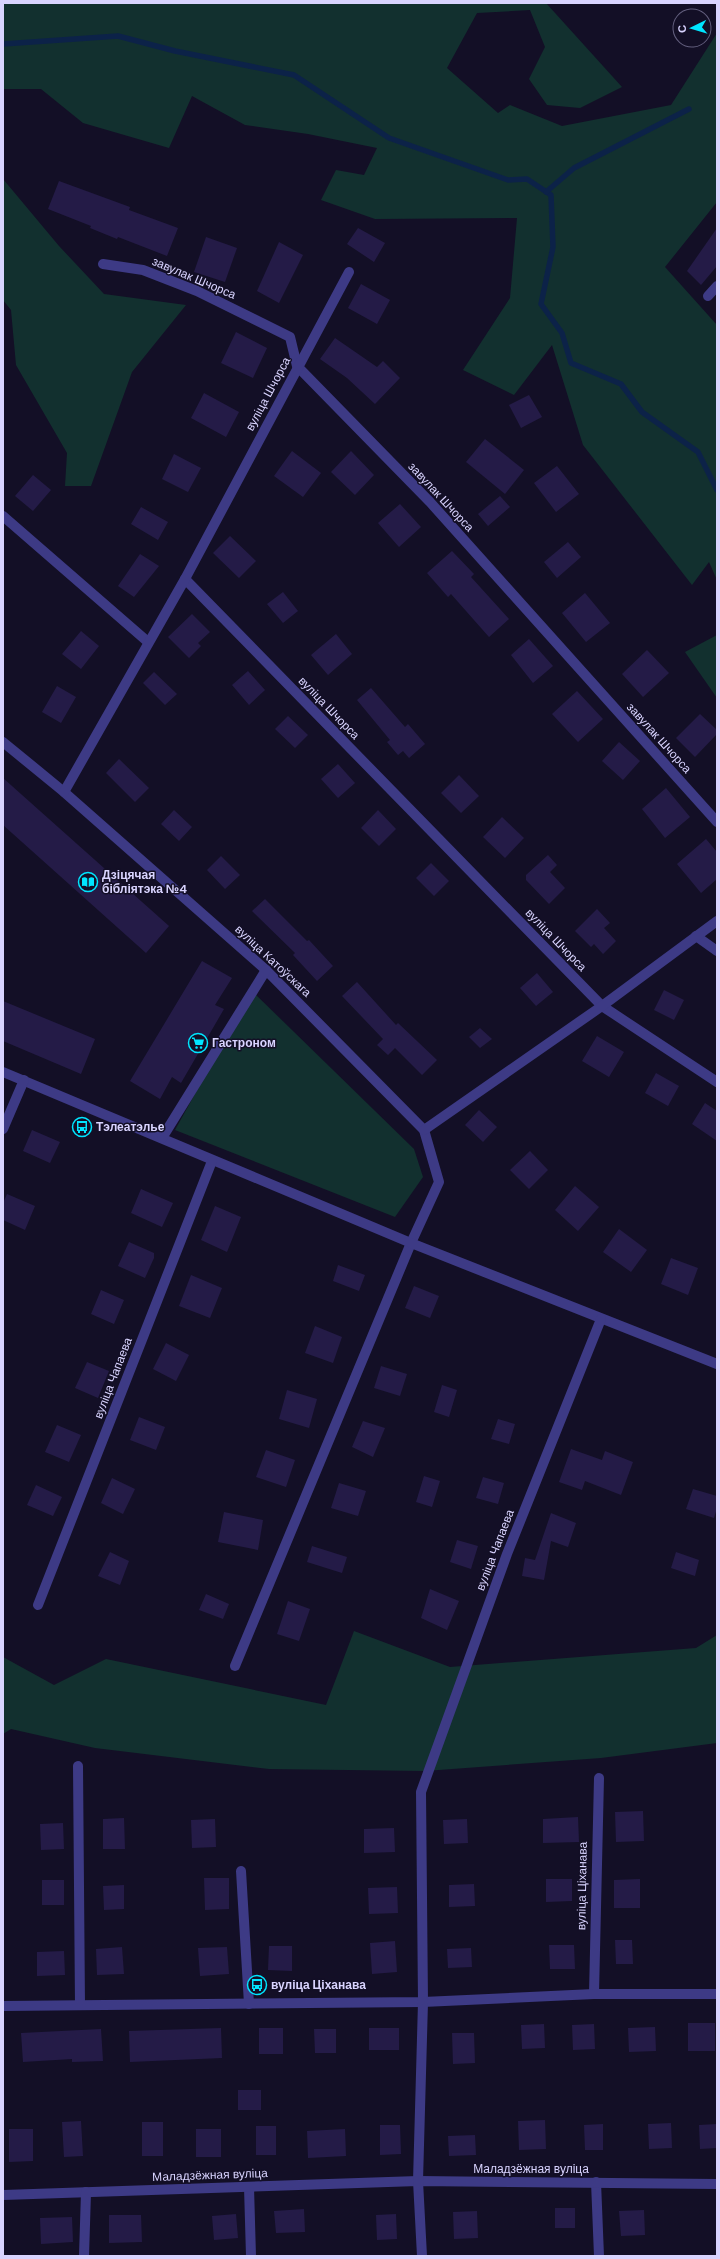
<svg xmlns="http://www.w3.org/2000/svg" width="720" height="2259" font-family="'DM Sans',sans-serif">
	<style>
		.green { fill: #12302f }
		.lines { fill: none; stroke-linecap: round; stroke-linejoin: round }
		.stream { stroke: #0c2248; stroke-width: 5.5 }
		.building { fill: #241b47 }
		.minor { stroke: #3d3a85; stroke-width: 10 }
		.labels { text-anchor: middle; dominant-baseline: central; stroke-width: 3; stroke-linejoin: round; paint-order: stroke }
		.street-label { font-size: 12px; fill: #d9d4ff; stroke: #130f26 }
		.poi-label { font-size: 12px; font-weight: bold; fill: #d9d4ff; stroke: #130f26; text-anchor: start }
	</style>
	<rect width="100%" height="100%" fill="#130f26"/>
	<g class="green">
		<path d="M 3,3 L 546,3 L 622,87 L 580,108 L 547,105 L 529,79 L 545,47 L 530,10 L 477,13 L 447,68 L 498,113 L 510,105 L 562,126 L 671,105 L 717,33 L 717,202 L 665,267 L 717,325 L 717,580 L 709,562 L 692,585 L 583,445 L 552,345 L 514,395 L 463,370 L 510,298 L 517,218 L 375,219 L 321,200 L 336,170 L 364,175 L 377,148 L 308,134 L 245,125 L 192,96 L 169,148 L 83,123 L 41,89 L 3,89 Z"/>
		<path d="M 3,179 L 59,246 L 104,294 L 186,305 L 132,372 L 91,486 L 65,486 L 67,453 L 16,365 L 11,310 L 3,300 Z"/>
		<path d="M 717,635 L 717,698 L 685,652 Z"/>
		<path d="M 252,991 L 414,1149 L 423,1177 L 395,1217 L 175,1130 Z"/>
		<path d="M 354,1631 L 450,1667 L 696,1648 L 717,1635 L 717,1743 L 601,1758 L 425,1771 L 269,1769 L 95,1748 L 11,1729 L 3,1734 L 3,1657 L 54,1685 L 106,1659 L 326,1705 Z"/>
	</g>
	<g class="lines">
		<g class="stream">
			<path d="M 3,44 L 118,36 L 175,51 L 294,75 L 389,138 L 508,180 L 527,179 L 551,195 L 553,247 L 541,304 L 562,333 L 571,363 L 621,384 L 642,412 L 698,452 L 717,490"/>
			<path d="M 546,192 L 574,168 L 689,109"/>
		</g>
	</g>
	<g class="building">
		<path d="M 59,181 L 130,207 L 129,210 L 178,228 L 167,256 L 118,237 L 117,239 L 90,228 L 91,226 L 48,209 Z"/>
		<path d="M 358,228 L 385,243 L 374,262 L 347,244 Z"/>
		<path d="M 717,228 L 717,266 L 701,285 L 687,271 Z"/>
		<path d="M 206,237 L 237,248 L 225,282 L 194,272 Z"/>
		<path d="M 279,242 L 303,255 L 279,303 L 257,291 Z"/>
		<path d="M 361,284 L 390,300 L 377,324 L 348,308 Z"/>
		<path d="M 236,332 L 267,348 L 253,378 L 221,363 Z"/>
		<path d="M 335,338 L 377,367 L 383,361 L 400,378 L 375,404 L 347,378 L 320,359 Z"/>
		<path d="M 204,393 L 239,412 L 226,437 L 191,418 Z"/>
		<path d="M 529,395 L 542,417 L 521,428 L 509,405 Z"/>
		<path d="M 485,439 L 524,470 L 505,494 L 466,462 Z"/>
		<path d="M 292,451 L 321,473 L 303,497 L 274,476 Z"/>
		<path d="M 351,451 L 374,475 L 355,495 L 331,472 Z"/>
		<path d="M 174,454 L 201,468 L 188,492 L 162,479 Z"/>
		<path d="M 557,466 L 579,494 L 556,512 L 534,483 Z"/>
		<path d="M 33,475 L 51,490 L 33,511 L 15,496 Z"/>
		<path d="M 500,496 L 510,507 L 488,526 L 478,514 Z"/>
		<path d="M 400,504 L 421,527 L 399,547 L 378,523 Z"/>
		<path d="M 141,507 L 168,522 L 158,540 L 131,524 Z"/>
		<path d="M 230,536 L 256,561 L 239,578 L 213,553 Z"/>
		<path d="M 568,542 L 581,557 L 557,578 L 544,562 Z"/>
		<path d="M 452,551 L 474,574 L 471,577 L 509,619 L 489,637 L 451,594 L 448,597 L 427,573 Z"/>
		<path d="M 140,554 L 159,566 L 134,597 L 118,586 Z"/>
		<path d="M 283,592 L 298,611 L 283,623 L 267,604 Z"/>
		<path d="M 585,593 L 610,623 L 586,642 L 562,613 Z"/>
		<path d="M 192,614 L 210,632 L 198,643 L 201,646 L 189,658 L 168,637 Z"/>
		<path d="M 81,631 L 99,646 L 81,669 L 62,654 Z"/>
		<path d="M 336,634 L 352,654 L 328,675 L 311,655 Z"/>
		<path d="M 529,639 L 553,666 L 533,683 L 511,655 Z"/>
		<path d="M 647,650 L 669,673 L 643,697 L 622,674 Z"/>
		<path d="M 248,671 L 265,690 L 249,705 L 232,685 Z"/>
		<path d="M 154,672 L 177,694 L 165,705 L 143,683 Z"/>
		<path d="M 57,686 L 76,697 L 61,723 L 42,712 Z"/>
		<path d="M 371,688 L 405,727 L 408,724 L 425,744 L 409,758 L 403,751 L 398,755 L 387,742 L 390,740 L 357,700 Z"/>
		<path d="M 577,691 L 603,719 L 578,742 L 552,714 Z"/>
		<path d="M 700,714 L 717,730 L 717,734 L 695,757 L 676,738 Z"/>
		<path d="M 288,716 L 308,735 L 295,748 L 275,729 Z"/>
		<path d="M 619,742 L 640,761 L 623,780 L 602,761 Z"/>
		<path d="M 119,759 L 149,788 L 135,802 L 106,773 Z"/>
		<path d="M 338,764 L 355,783 L 338,798 L 321,779 Z"/>
		<path d="M 459,775 L 479,796 L 461,813 L 441,793 Z"/>
		<path d="M 3,778 L 169,926 L 146,953 L 3,825 Z"/>
		<path d="M 666,788 L 690,817 L 665,838 L 642,809 Z"/>
		<path d="M 174,810 L 192,827 L 179,841 L 161,824 Z"/>
		<path d="M 378,810 L 396,829 L 379,846 L 361,828 Z"/>
		<path d="M 502,817 L 524,838 L 505,858 L 483,837 Z"/>
		<path d="M 706,839 L 717,852 L 717,879 L 701,893 L 677,864 Z"/>
		<path d="M 548,855 L 557,865 L 550,872 L 565,888 L 549,904 L 526,880 L 526,875 Z"/>
		<path d="M 221,856 L 240,875 L 225,889 L 207,870 Z"/>
		<path d="M 431,863 L 449,881 L 434,896 L 416,878 Z"/>
		<path d="M 265,899 L 307,941 L 309,940 L 333,966 L 317,981 L 293,955 L 295,953 L 252,911 Z"/>
		<path d="M 597,909 L 610,923 L 604,928 L 616,941 L 603,954 L 594,944 L 591,947 L 575,931 Z"/>
		<path d="M 202,961 L 232,978 L 215,1005 L 224,1009 L 181,1083 L 172,1077 L 160,1099 L 130,1081 Z"/>
		<path d="M 537,973 L 553,992 L 536,1006 L 520,988 Z"/>
		<path d="M 357,982 L 396,1025 L 398,1023 L 437,1060 L 422,1075 L 395,1048 L 388,1055 L 377,1045 L 383,1039 L 342,996 Z"/>
		<path d="M 664,990 L 684,1000 L 674,1020 L 654,1010 Z"/>
		<path d="M 3,1001 L 95,1039 L 81,1074 L 3,1041 Z"/>
		<path d="M 480,1028 L 492,1039 L 480,1048 L 469,1037 Z"/>
		<path d="M 597,1036 L 624,1052 L 609,1077 L 582,1061 Z"/>
		<path d="M 656,1073 L 679,1086 L 668,1106 L 645,1093 Z"/>
		<path d="M 705,1103 L 717,1111 L 717,1141 L 692,1124 Z"/>
		<path d="M 479,1110 L 497,1127 L 483,1142 L 465,1125 Z"/>
		<path d="M 32,1130 L 60,1142 L 50,1163 L 23,1151 Z"/>
		<path d="M 530,1151 L 548,1170 L 529,1189 L 510,1170 Z"/>
		<path d="M 575,1186 L 599,1207 L 578,1231 L 555,1210 Z"/>
		<path d="M 141,1189 L 173,1203 L 162,1227 L 131,1213 Z"/>
		<path d="M 7,1194 L 35,1206 L 25,1230 L 3,1220 L 3,1203 Z"/>
		<path d="M 215,1206 L 241,1217 L 227,1252 L 201,1240 Z"/>
		<path d="M 619,1229 L 647,1250 L 631,1272 L 603,1252 Z"/>
		<path d="M 129,1242 L 154,1253 L 154,1258 L 145,1278 L 118,1266 Z"/>
		<path d="M 671,1258 L 698,1268 L 688,1295 L 661,1284 Z"/>
		<path d="M 338,1265 L 365,1275 L 359,1291 L 333,1281 Z"/>
		<path d="M 191,1275 L 222,1288 L 210,1318 L 179,1306 Z"/>
		<path d="M 414,1286 L 439,1296 L 430,1318 L 405,1308 Z"/>
		<path d="M 101,1290 L 124,1300 L 114,1324 L 91,1314 Z"/>
		<path d="M 315,1326 L 342,1337 L 333,1363 L 305,1353 Z"/>
		<path d="M 166,1343 L 189,1355 L 176,1381 L 153,1369 Z"/>
		<path d="M 87,1362 L 109,1371 L 98,1398 L 75,1388 Z"/>
		<path d="M 381,1366 L 407,1374 L 400,1396 L 374,1388 Z"/>
		<path d="M 442,1385 L 457,1390 L 449,1417 L 434,1412 Z"/>
		<path d="M 287,1390 L 317,1399 L 309,1428 L 279,1419 Z"/>
		<path d="M 139,1417 L 165,1427 L 156,1450 L 130,1440 Z"/>
		<path d="M 498,1419 L 515,1424 L 509,1444 L 491,1439 Z"/>
		<path d="M 363,1421 L 385,1428 L 373,1457 L 352,1447 Z"/>
		<path d="M 57,1425 L 81,1435 L 69,1462 L 45,1452 Z"/>
		<path d="M 571,1449 L 602,1460 L 605,1451 L 633,1462 L 621,1495 L 585,1481 L 582,1490 L 559,1482 Z"/>
		<path d="M 266,1450 L 295,1460 L 286,1487 L 256,1477 Z"/>
		<path d="M 424,1476 L 440,1481 L 432,1507 L 416,1502 Z"/>
		<path d="M 483,1477 L 504,1483 L 498,1504 L 476,1498 Z"/>
		<path d="M 112,1478 L 135,1489 L 123,1514 L 101,1503 Z"/>
		<path d="M 339,1483 L 366,1491 L 358,1516 L 331,1508 Z"/>
		<path d="M 36,1485 L 62,1497 L 53,1516 L 27,1505 Z"/>
		<path d="M 693,1489 L 717,1496 L 717,1508 L 714,1518 L 686,1509 Z"/>
		<path d="M 224,1512 L 263,1520 L 258,1550 L 218,1542 Z"/>
		<path d="M 551,1513 L 576,1523 L 568,1547 L 551,1541 L 544,1580 L 522,1576 L 525,1558 L 535,1560 Z"/>
		<path d="M 457,1540 L 478,1546 L 471,1569 L 450,1562 Z"/>
		<path d="M 312,1546 L 347,1557 L 342,1573 L 307,1562 Z"/>
		<path d="M 110,1552 L 129,1561 L 120,1585 L 98,1576 Z"/>
		<path d="M 676,1552 L 699,1560 L 695,1576 L 671,1568 Z"/>
		<path d="M 430,1589 L 459,1601 L 447,1630 L 421,1618 Z"/>
		<path d="M 206,1594 L 229,1604 L 223,1619 L 199,1610 Z"/>
		<path d="M 288,1601 L 310,1609 L 299,1641 L 277,1634 Z"/>
		<path d="M 643,1811 L 644,1841 L 616,1842 L 615,1812 Z"/>
		<path d="M 578,1817 L 579,1842 L 543,1843 L 543,1819 Z"/>
		<path d="M 124,1818 L 125,1849 L 103,1849 L 103,1819 Z"/>
		<path d="M 215,1819 L 216,1847 L 192,1848 L 191,1820 Z"/>
		<path d="M 467,1819 L 468,1843 L 444,1844 L 443,1820 Z"/>
		<path d="M 63,1823 L 64,1849 L 41,1850 L 40,1824 Z"/>
		<path d="M 394,1828 L 395,1852 L 364,1853 L 364,1829 Z"/>
		<path d="M 204,1878 L 229,1878 L 229,1909 L 205,1910 Z"/>
		<path d="M 546,1879 L 572,1879 L 572,1901 L 546,1902 Z"/>
		<path d="M 640,1879 L 640,1908 L 614,1908 L 614,1880 Z"/>
		<rect x="42" y="1880" width="22" height="25"/>
		<path d="M 474,1884 L 475,1906 L 449,1907 L 449,1885 Z"/>
		<path d="M 124,1885 L 124,1909 L 104,1910 L 103,1886 Z"/>
		<path d="M 397,1887 L 398,1913 L 369,1914 L 368,1888 Z"/>
		<path d="M 615,1940 L 632,1940 L 633,1964 L 616,1964 Z"/>
		<path d="M 395,1941 L 397,1972 L 372,1974 L 370,1943 Z"/>
		<path d="M 549,1945 L 574,1945 L 575,1969 L 550,1969 Z"/>
		<path d="M 269,1946 L 292,1946 L 292,1971 L 268,1970 Z"/>
		<path d="M 122,1947 L 124,1974 L 97,1975 L 96,1949 Z"/>
		<path d="M 227,1947 L 229,1974 L 200,1976 L 198,1948 Z"/>
		<path d="M 471,1948 L 472,1967 L 448,1968 L 447,1949 Z"/>
		<path d="M 64,1951 L 65,1975 L 37,1976 L 37,1952 Z"/>
		<rect x="688" y="2023" width="27" height="28"/>
		<path d="M 544,2024 L 545,2048 L 522,2049 L 521,2025 Z"/>
		<path d="M 594,2024 L 595,2049 L 573,2050 L 572,2025 Z"/>
		<path d="M 655,2027 L 656,2051 L 629,2052 L 628,2028 Z"/>
		<path d="M 221,2028 L 222,2058 L 130,2062 L 129,2031 Z"/>
		<rect x="259" y="2028" width="24" height="26"/>
		<rect x="369" y="2028" width="30" height="22"/>
		<path d="M 101,2029 L 103,2061 L 72,2062 L 72,2059 L 23,2062 L 21,2033 Z"/>
		<path d="M 314,2029 L 336,2029 L 336,2053 L 315,2053 Z"/>
		<path d="M 452,2033 L 474,2033 L 475,2063 L 453,2064 Z"/>
		<rect x="238" y="2090" width="23" height="20"/>
		<path d="M 545,2120 L 546,2149 L 519,2150 L 518,2121 Z"/>
		<path d="M 81,2121 L 83,2156 L 64,2157 L 62,2122 Z"/>
		<rect x="142" y="2122" width="21" height="34"/>
		<path d="M 671,2123 L 672,2148 L 649,2149 L 648,2124 Z"/>
		<path d="M 603,2124 L 603,2150 L 585,2150 L 584,2125 Z"/>
		<path d="M 717,2124 L 717,2148 L 700,2149 L 699,2125 Z"/>
		<path d="M 380,2125 L 400,2125 L 401,2154 L 380,2155 Z"/>
		<rect x="256" y="2126" width="20" height="29"/>
		<path d="M 9,2129 L 33,2129 L 33,2161 L 9,2162 Z"/>
		<rect x="196" y="2129" width="25" height="28"/>
		<path d="M 345,2129 L 346,2156 L 308,2158 L 307,2131 Z"/>
		<path d="M 475,2135 L 476,2155 L 449,2156 L 448,2136 Z"/>
		<rect x="555" y="2208" width="20" height="20"/>
		<path d="M 304,2209 L 305,2232 L 276,2233 L 274,2211 Z"/>
		<path d="M 644,2210 L 645,2235 L 621,2236 L 619,2211 Z"/>
		<path d="M 477,2211 L 478,2238 L 454,2239 L 453,2212 Z"/>
		<path d="M 236,2214 L 238,2238 L 214,2240 L 212,2216 Z"/>
		<path d="M 396,2214 L 397,2239 L 377,2240 L 376,2215 Z"/>
		<path d="M 109,2215 L 141,2215 L 142,2242 L 109,2243 Z"/>
		<path d="M 72,2217 L 73,2242 L 41,2244 L 40,2218 Z"/>
	</g>
	<g class="lines">
		<g class="minor">
			<path d="M 103,264 L 143,270 L 197,291 L 290,337 L 297,366 L 430,502 L 717,822"/>
			<path d="M 708,296 L 717,286"/>
			<path d="M 3,516 L 148,642"/>
			<path d="M 185,579 L 602,1006 L 717,1082"/>
			<path d="M 3,742 L 64,792 L 266,970 L 424,1130 L 439,1182 L 411,1243 L 235,1666"/>
			<path d="M 64,792 L 185,579 L 349,272"/>
			<path d="M 696,936 L 717,951"/>
			<path d="M 3,1072 L 411,1243 L 717,1364"/>
			<path d="M 3,1129 L 24,1080"/>
			<path d="M 424,1130 L 602,1006 L 717,921"/>
			<path d="M 162,1138 L 266,970"/>
			<path d="M 38,1605 L 212,1161"/>
			<path d="M 78,1766 L 80,2005"/>
			<path d="M 241,1871 L 249,2004"/>
			<path d="M 594,1994 L 599,1778"/>
			<path d="M 3,2006 L 423,2002 L 594,1994 L 717,1994"/>
			<path d="M 596,2182 L 599,2256"/>
			<path d="M 249,2187 L 251,2256"/>
			<path d="M 3,2195 L 418,2181 L 717,2184"/>
			<path d="M 84,2256 L 86,2192"/>
			<path d="M 422,2256 L 418,2181 L 423,2002 L 421,1792 L 507,1554 L 601,1319"/>
		</g>
	</g>
	<defs>
		<symbol id="library-ring" viewBox="-11 -11 22 22"><circle r="9.5" fill="#130f26" stroke="#00e5ff" stroke-width="1.5"/><path d="M-6-4Q-3-5.5-.7-3.5V5Q-3 3-6 4ZM6-4Q3-5.5 .7-3.5V5Q3 3 6 4Z" fill="#00e5ff"/></symbol>
		<symbol id="supermarket-ring" viewBox="-11 -11 22 22"><circle r="9.5" fill="#130f26" stroke="#00e5ff" stroke-width="1.5"/><path d="M-6-5.5h2.5l.6 2H6L4.5 2H-2.5L-4.4-4H-6ZM-1.5 3.2a1.3 1.3 0 1 0 .1 0ZM3 3.2a1.3 1.3 0 1 0 .1 0Z" fill="#00e5ff"/></symbol>
		<symbol id="bus-ring" viewBox="-11 -11 22 22"><circle r="9.5" fill="#130f26" stroke="#00e5ff" stroke-width="1.5"/><path d="M-5-6H5V4H4V6H2V4H-2V6H-4V4H-5ZM-3.5-4V0h7V-4ZM-3.5 1.2v1.5H-2V1.2ZM2 1.2v1.5H3.5V1.2Z" fill="#00e5ff"/></symbol>
	</defs>
	<g fill-rule="evenodd">
		<use href="#library-ring" x="77" y="871" width="22" height="22"/>
		<use href="#supermarket-ring" x="187" y="1032" width="22" height="22"/>
		<use href="#bus-ring" x="71" y="1116" width="22" height="22"/>
		<use href="#bus-ring" x="246" y="1974" width="22" height="22"/>
	</g>
	<g class="labels">
		<g class="street-label">
			<text transform="translate(194 278) rotate(23)">завулак Шчорса</text>
			<text transform="translate(268 394) rotate(-62)">вуліца Шчорса</text>
			<text transform="translate(441 497) rotate(47)">завулак Шчорса</text>
			<text transform="translate(329 708) rotate(46)">вуліца Шчорса</text>
			<text transform="translate(659 738) rotate(48)">завулак Шчорса</text>
			<text transform="translate(556 940) rotate(46)">вуліца Шчорса</text>
			<text transform="translate(273 961) rotate(43)">вуліца Катоўскага</text>
			<text transform="translate(113 1378) rotate(-69)">вуліца Чапаева</text>
			<text transform="translate(495 1550) rotate(-69)">вуліца Чапаева</text>
			<text transform="translate(582 1886) rotate(-89)">вуліца Ціханава</text>
			<text x="531" y="2169">Маладзёжная вуліца</text>
			<text transform="translate(210 2175) rotate(-2)">Маладзёжная вуліца</text>
		</g>
		<g class="poi-label">
			<text x="102" y="875">Дзіцячая<tspan x="102" dy="14">бібліятэка №4</tspan></text>
			<text x="212" y="1043">Гастроном</text>
			<text x="96" y="1127">Тэлеатэлье</text>
			<text x="271" y="1985">вуліца Ціханава</text>
		</g>
	</g>
	<rect width="720" height="2259" fill="none" stroke="#d9d4ff" stroke-width="8"/>
	<g transform="translate(692 28) rotate(265)"><circle r="19" fill="#130f26" stroke="#625e7d"/>
	<path d="M0-3L7 15L0 10L-7 15Z" fill="#00e5ff"/>
	<text y="-6" font-size="11" font-weight="bold" text-anchor="middle" fill="#d9d4ff">С</text>
	</g>
</svg>
